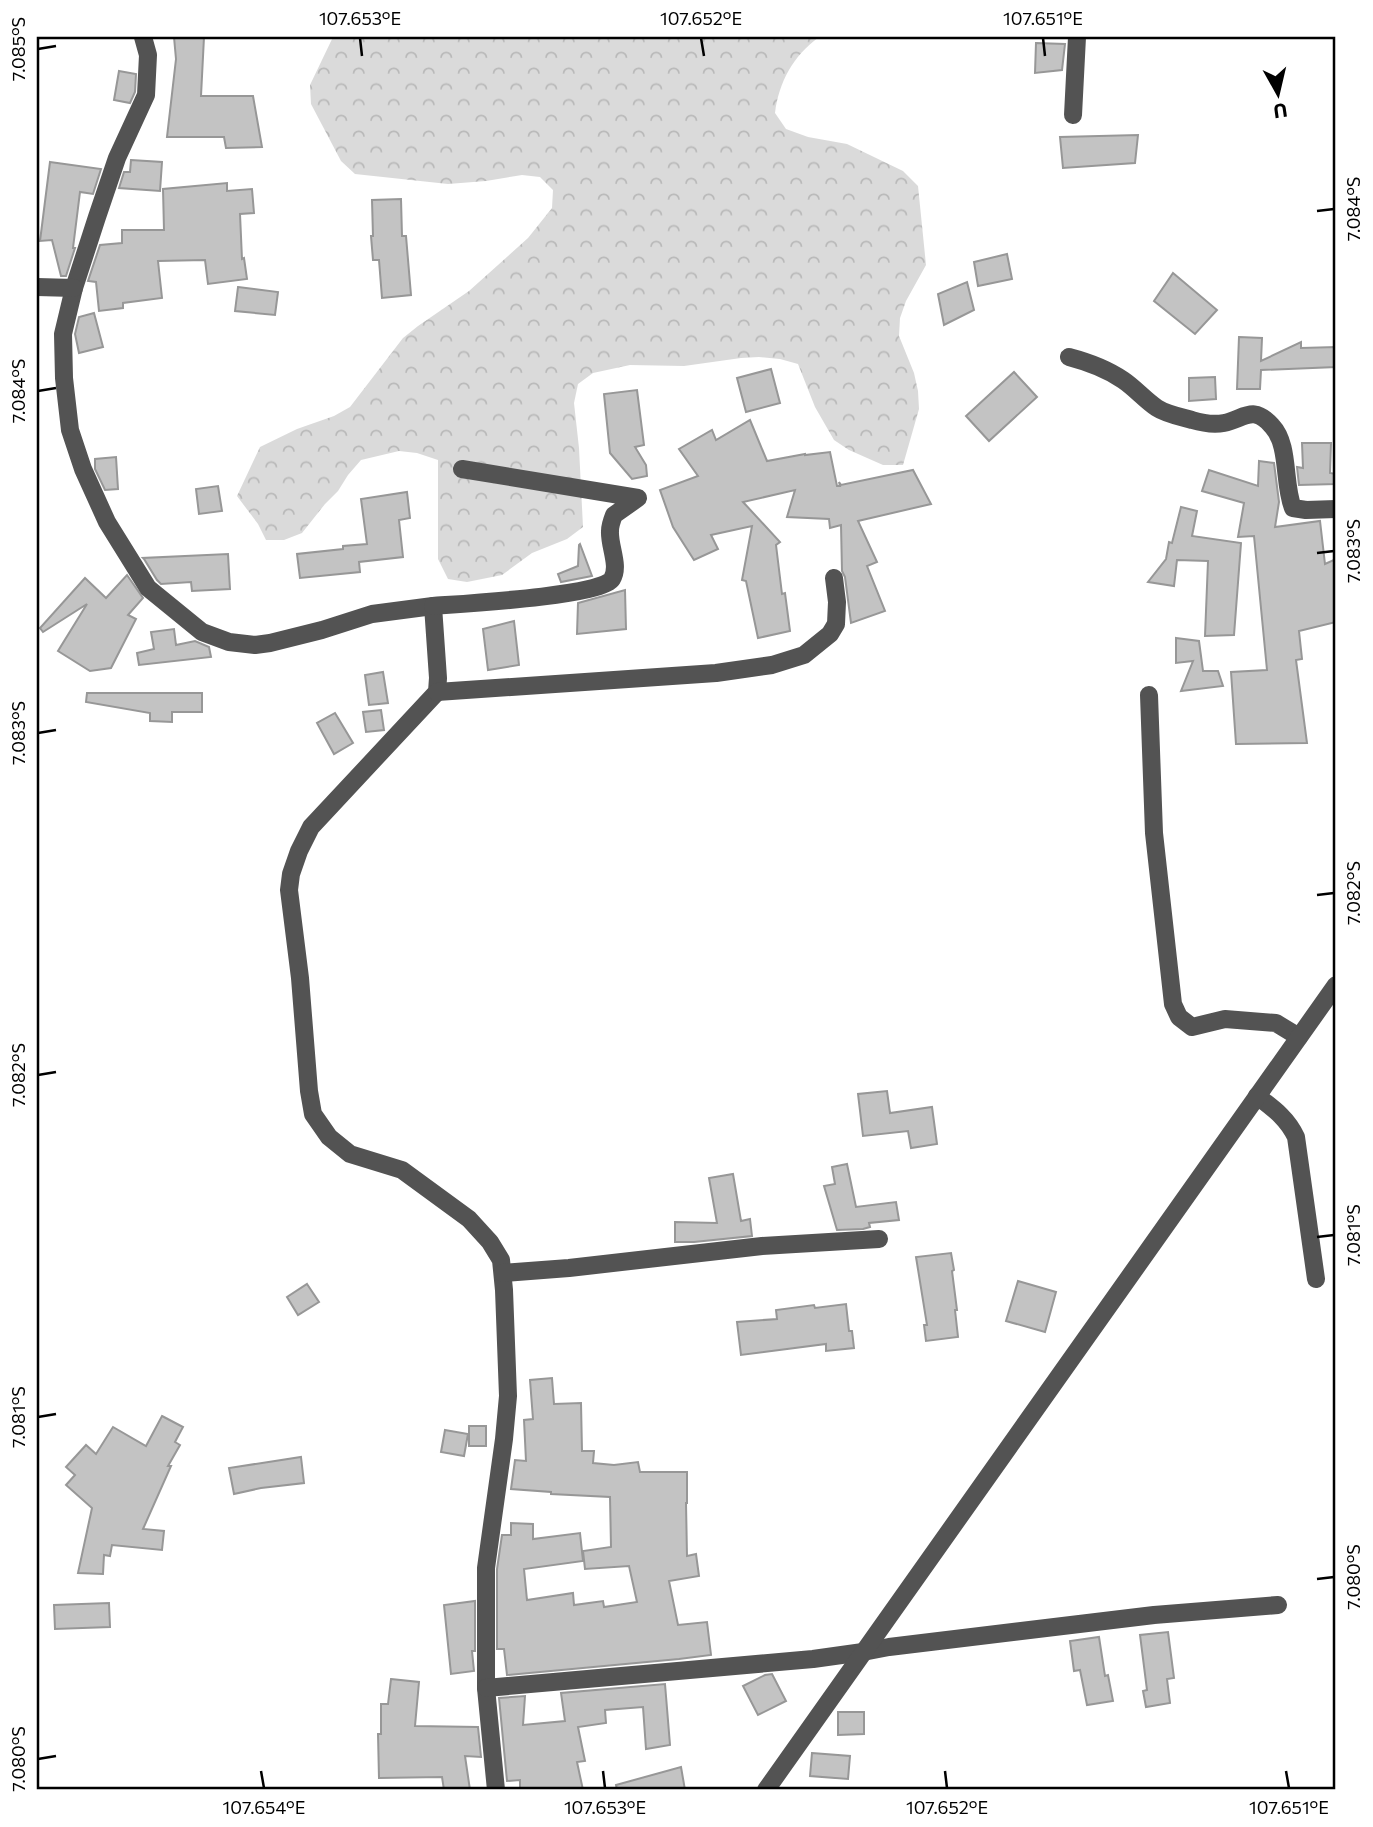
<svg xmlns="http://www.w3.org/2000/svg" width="1373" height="1827" font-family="Commissioner,sans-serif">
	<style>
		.forest { fill: url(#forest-crowns) }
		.building { fill: #c3c3c3; stroke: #979797; stroke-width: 2 }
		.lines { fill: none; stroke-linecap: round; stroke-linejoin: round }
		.minor { stroke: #535353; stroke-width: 18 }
		.ticks { fill: none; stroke: #000; stroke-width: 2.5 }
		.neatline { fill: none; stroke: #000; stroke-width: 2.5 }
		.ticks-label { font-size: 18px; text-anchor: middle; fill: #000 }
	</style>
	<defs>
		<pattern id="forest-crowns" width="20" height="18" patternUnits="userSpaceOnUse" patternTransform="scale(1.75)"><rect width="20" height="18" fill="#dadada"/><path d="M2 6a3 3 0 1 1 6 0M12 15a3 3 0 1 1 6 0" fill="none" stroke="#b9b9b9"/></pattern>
	</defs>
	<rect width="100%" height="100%" fill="#fff"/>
	<path class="forest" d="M 333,37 L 819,37 C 793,56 779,82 775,113 L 786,129 L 808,137 L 847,144 L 903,171 L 918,186 L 926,265 L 906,301 L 900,318 L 899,336 L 914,373 L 918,391 L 919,409 L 903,465 L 883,465 L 849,450 L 834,440 L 815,407 L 798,364 L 780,359 L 759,357 L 741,358 L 684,366 L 630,365 L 593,373 L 578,384 L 574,403 L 579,448 L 583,527 L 567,539 L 532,553 L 502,575 L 467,582 L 448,579 L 438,559 L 438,460 L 417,453 L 399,451 L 361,460 L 348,475 L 338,491 L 325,504 L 302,533 L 284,540 L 266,540 L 258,524 L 237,496 L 260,447 L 297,429 L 334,416 L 350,407 L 403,338 L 418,326 L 469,291 L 528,238 L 552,208 L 553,190 L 540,177 L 522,175 L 486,181 L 448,184 L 355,174 L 341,161 L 311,104 L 310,85 Z"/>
	<g class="building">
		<path d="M 174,37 L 204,37 L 201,96 L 253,96 L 262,147 L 226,148 L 224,137 L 167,137 L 176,59 Z"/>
		<path d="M 1036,43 L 1065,44 L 1062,70 L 1035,73 Z"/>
		<path d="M 119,71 L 136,74 L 135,92 L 130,103 L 114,100 Z"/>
		<path d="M 1138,135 L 1135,163 L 1063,168 L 1060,137 Z"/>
		<path d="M 131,160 L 162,162 L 160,191 L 119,188 L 124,172 L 130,172 Z"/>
		<path d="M 50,162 L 101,169 L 93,194 L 80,192 L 73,248 L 75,248 L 66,276 L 61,276 L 52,240 L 40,241 Z"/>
		<path d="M 227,183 L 227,191 L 252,189 L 254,213 L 240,214 L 242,259 L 244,258 L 247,279 L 208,284 L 205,260 L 158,261 L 162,298 L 123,303 L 123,308 L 99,311 L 96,282 L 88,281 L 100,245 L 122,243 L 122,230 L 164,230 L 163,189 Z"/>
		<path d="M 401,199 L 402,236 L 406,236 L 411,295 L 382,298 L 379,260 L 373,260 L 371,236 L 373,236 L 372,200 Z"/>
		<path d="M 1007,254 L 1012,279 L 978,286 L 974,262 Z"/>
		<path d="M 1173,273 L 1217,310 L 1195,334 L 1154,301 Z"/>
		<path d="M 967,282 L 974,310 L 944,325 L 938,294 Z"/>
		<path d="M 238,287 L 278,292 L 275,315 L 235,311 Z"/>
		<path d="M 94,313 L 103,347 L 79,353 L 75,334 L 79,317 Z"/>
		<path d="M 1239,337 L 1262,338 L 1261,361 L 1301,342 L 1301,348 L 1336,347 L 1336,367 L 1261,370 L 1260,389 L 1237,389 Z"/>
		<path d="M 771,369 L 780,403 L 746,412 L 737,378 Z"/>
		<path d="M 1014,372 L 1037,397 L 989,441 L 966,416 Z"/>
		<path d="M 1215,377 L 1216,399 L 1189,401 L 1189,378 Z"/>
		<path d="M 637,390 L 644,445 L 635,447 L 646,465 L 647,476 L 632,479 L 610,453 L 604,394 Z"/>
		<path d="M 750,420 L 767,461 L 805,454 L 805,455 L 830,452 L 837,486 L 840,486 L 839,482 L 841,485 L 913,470 L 931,504 L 858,521 L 877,562 L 867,566 L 885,611 L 851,623 L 845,577 L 842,571 L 841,525 L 830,528 L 829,519 L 787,517 L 795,490 L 743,502 L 780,542 L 776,545 L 782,594 L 785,593 L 790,631 L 758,638 L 746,581 L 742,580 L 752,526 L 711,535 L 718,549 L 694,560 L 673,527 L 660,490 L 698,476 L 679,449 L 712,430 L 716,440 Z"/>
		<path d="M 1302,443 L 1331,443 L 1330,473 L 1336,474 L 1336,484 L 1299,485 L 1297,467 L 1303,468 Z"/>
		<path d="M 116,457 L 118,489 L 105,490 L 95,469 L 95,459 Z"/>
		<path d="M 1259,461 L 1274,463 L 1279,502 L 1275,527 L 1320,521 L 1325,564 L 1336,559 L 1336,622 L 1299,631 L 1302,659 L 1296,660 L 1307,743 L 1236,744 L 1231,672 L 1267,670 L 1254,536 L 1238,537 L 1244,503 L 1202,491 L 1209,470 L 1258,486 Z"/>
		<path d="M 218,486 L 222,511 L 199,514 L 196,489 Z"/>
		<path d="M 407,492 L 410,518 L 399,520 L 403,557 L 359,562 L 360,572 L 300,578 L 297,554 L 343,549 L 343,546 L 367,544 L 361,499 Z"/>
		<path d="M 1181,507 L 1197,511 L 1192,536 L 1241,543 L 1234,635 L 1205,636 L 1208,561 L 1177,560 L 1174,586 L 1148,582 L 1166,559 L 1169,542 L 1172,543 Z"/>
		<path d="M 580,544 L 592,576 L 561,582 L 558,574 L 578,566 L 579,545 Z"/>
		<path d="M 228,554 L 230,589 L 192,591 L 191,582 L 161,584 L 157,580 L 144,559 L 143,558 Z"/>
		<path d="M 127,575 L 143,598 L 128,615 L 136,619 L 111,668 L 90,671 L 58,651 L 87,604 L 43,632 L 40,628 L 85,578 L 106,598 Z"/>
		<path d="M 625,590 L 626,629 L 577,634 L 578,603 Z"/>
		<path d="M 514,621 L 519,665 L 488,670 L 483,629 Z"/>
		<path d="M 174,629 L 176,645 L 195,641 L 209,647 L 211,657 L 139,665 L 137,653 L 154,649 L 151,632 Z"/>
		<path d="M 1176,638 L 1199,641 L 1203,671 L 1218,671 L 1223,686 L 1181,691 L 1193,661 L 1176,663 Z"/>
		<path d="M 383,672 L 388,703 L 369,705 L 365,675 Z"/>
		<path d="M 87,693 L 202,693 L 202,712 L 172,712 L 172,722 L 150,721 L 150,713 L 86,702 Z"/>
		<path d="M 381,710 L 384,730 L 366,732 L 363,712 Z"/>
		<path d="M 335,713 L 353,743 L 334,754 L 317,723 Z"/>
		<path d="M 887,1091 L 890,1113 L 932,1107 L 937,1144 L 911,1148 L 908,1131 L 863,1136 L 858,1094 Z"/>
		<path d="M 847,1164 L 856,1207 L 896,1202 L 899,1220 L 869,1223 L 870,1227 L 863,1229 L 837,1230 L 824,1186 L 835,1184 L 832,1167 Z"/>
		<path d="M 733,1174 L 741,1221 L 750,1219 L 752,1236 L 694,1242 L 675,1242 L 675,1222 L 717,1223 L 709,1178 Z"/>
		<path d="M 951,1253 L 954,1270 L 952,1271 L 957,1310 L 955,1310 L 958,1337 L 926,1341 L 924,1325 L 927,1325 L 916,1257 Z"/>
		<path d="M 1018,1281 L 1056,1292 L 1045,1332 L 1006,1321 Z"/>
		<path d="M 307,1284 L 319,1302 L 298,1315 L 287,1297 Z"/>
		<path d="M 846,1304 L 849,1331 L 852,1331 L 854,1348 L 826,1351 L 826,1344 L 741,1355 L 737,1322 L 777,1319 L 776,1310 L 814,1305 L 815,1308 Z"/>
		<path d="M 552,1378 L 554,1404 L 581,1403 L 582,1451 L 594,1451 L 593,1463 L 614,1465 L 638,1462 L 640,1472 L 687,1472 L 687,1503 L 686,1503 L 687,1556 L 696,1554 L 699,1576 L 669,1581 L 678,1625 L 707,1622 L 711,1655 L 679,1659 L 507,1675 L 504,1649 L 497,1649 L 497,1569 L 502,1535 L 511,1535 L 511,1523 L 533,1524 L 533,1539 L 580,1533 L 583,1561 L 524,1569 L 527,1600 L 573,1593 L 574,1605 L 603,1601 L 604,1607 L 637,1602 L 629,1566 L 585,1569 L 583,1551 L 611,1547 L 610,1497 L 551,1494 L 551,1492 L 511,1489 L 515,1460 L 526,1461 L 524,1420 L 533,1419 L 530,1380 Z"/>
		<path d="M 162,1416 L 183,1427 L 175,1442 L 180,1445 L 168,1466 L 171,1466 L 143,1529 L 164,1531 L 162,1550 L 112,1545 L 110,1556 L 104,1555 L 103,1574 L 78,1573 L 92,1508 L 66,1485 L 75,1475 L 66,1467 L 86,1445 L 96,1454 L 113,1427 L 146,1446 Z"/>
		<rect x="469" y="1426" width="17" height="20"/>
		<path d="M 445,1430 L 468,1434 L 464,1456 L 441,1452 Z"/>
		<path d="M 301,1457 L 304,1483 L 261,1488 L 234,1494 L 229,1468 Z"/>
		<path d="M 475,1601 L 475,1651 L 472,1651 L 474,1671 L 451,1674 L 444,1605 Z"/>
		<path d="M 109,1603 L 110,1627 L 55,1629 L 54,1605 Z"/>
		<path d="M 1168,1632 L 1174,1678 L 1167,1679 L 1170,1703 L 1146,1707 L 1143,1691 L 1147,1690 L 1140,1635 Z"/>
		<path d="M 1099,1637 L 1105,1676 L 1108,1675 L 1113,1701 L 1087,1705 L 1080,1670 L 1074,1671 L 1070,1641 Z"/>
		<path d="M 772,1674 L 786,1701 L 758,1715 L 743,1686 L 765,1675 Z"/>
		<path d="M 391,1679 L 419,1682 L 415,1726 L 478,1727 L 481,1757 L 465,1756 L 470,1790 L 444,1790 L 442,1777 L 379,1778 L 378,1734 L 381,1734 L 381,1704 L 388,1704 Z"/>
		<path d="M 665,1684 L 670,1745 L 646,1749 L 643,1707 L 605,1710 L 606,1723 L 578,1727 L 585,1761 L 577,1762 L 583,1790 L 520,1790 L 520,1780 L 507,1781 L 499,1698 L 525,1696 L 523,1725 L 565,1721 L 561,1693 Z"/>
		<path d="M 838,1712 L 864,1712 L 864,1734 L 838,1735 Z"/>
		<path d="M 812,1753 L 850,1756 L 848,1779 L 810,1776 Z"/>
		<path d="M 681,1767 L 685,1790 L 617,1790 L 616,1785 Z"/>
	</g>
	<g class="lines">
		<g class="minor">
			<path d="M 143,37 L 148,55 L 146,95 L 117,158 L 97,217 L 74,288 L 63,334 L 64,378 L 70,430 L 83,469 L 107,522 L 148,588 L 202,632 L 229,642 L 255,645 L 270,643 L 322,630 L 372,614 L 433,606 L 438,678 L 437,692 L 311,827 L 299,851 L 291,874 L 289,890 L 300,978 L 309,1091 L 313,1114 L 329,1137 L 350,1154 L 402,1170 L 469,1219 L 490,1242 L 501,1260 L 504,1290 L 508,1396 L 504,1439 L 486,1568 L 486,1688 L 496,1790"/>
			<path d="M 1073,115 L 1077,37"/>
			<path d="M 37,287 L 74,288"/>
			<path d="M 1069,357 C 1088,362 1107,369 1123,380 C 1135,388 1145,400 1157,408 C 1166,414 1181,417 1192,420 C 1202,423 1213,425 1224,423 C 1244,419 1253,404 1272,426 C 1290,445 1283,484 1293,508 L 1306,510 L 1336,509"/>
			<path d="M 433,606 C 458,604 603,596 612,579 C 620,566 609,546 610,531 C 610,526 612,520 614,515 L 638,498 L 462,469"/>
			<path d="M 437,692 L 716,673 L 772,665 L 804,655 L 830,634 L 836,624 L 837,602 L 834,578"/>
			<path d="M 1149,695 L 1154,833 L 1173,1004 L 1179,1017 L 1192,1027 L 1225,1019 L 1276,1023 L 1299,1037"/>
			<path d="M 1257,1096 C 1274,1109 1287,1118 1296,1137 L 1316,1279"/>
			<path d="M 503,1273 L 569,1268 L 762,1246 L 879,1239"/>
			<path d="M 486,1688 L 813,1659 L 863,1652 L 889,1647 L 1154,1615 L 1278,1605"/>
			<path d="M 766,1790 L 1336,985"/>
		</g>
	</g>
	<path class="ticks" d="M 360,38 L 362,56M 701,38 L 704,56M 1043,38 L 1045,56M 38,49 L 56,46M 1317,211 L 1334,209M 38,391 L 56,388M 1317,553 L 1334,551M 38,733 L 56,730M 1317,895 L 1334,893M 38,1075 L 56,1072M 1317,1237 L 1334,1235M 38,1417 L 56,1414M 1317,1579 L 1334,1577M 38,1759 L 56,1756M 261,1771 L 264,1788M 603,1771 L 605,1788M 945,1771 L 947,1788M 1286,1771 L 1289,1788"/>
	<rect width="1373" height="1827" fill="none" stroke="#ffffff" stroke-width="77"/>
	<g transform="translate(1278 94) rotate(172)" stroke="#ffffff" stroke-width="5" paint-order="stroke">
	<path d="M0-5L12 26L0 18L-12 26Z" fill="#000000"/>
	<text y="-10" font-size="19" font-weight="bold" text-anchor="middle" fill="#000000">U</text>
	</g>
	<rect x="38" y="38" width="1296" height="1750" class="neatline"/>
	<g class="ticks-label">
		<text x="360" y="25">107.653°E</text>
		<text x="701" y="25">107.652°E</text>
		<text x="1043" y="25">107.651°E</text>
		<text transform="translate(19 49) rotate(-90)" y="6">7.085°S</text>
		<text transform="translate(1354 209) rotate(-90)" y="6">7.084°S</text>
		<text transform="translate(19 391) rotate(-90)" y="6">7.084°S</text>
		<text transform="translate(1354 551) rotate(-90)" y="6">7.083°S</text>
		<text transform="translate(19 733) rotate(-90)" y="6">7.083°S</text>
		<text transform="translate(1354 893) rotate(-90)" y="6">7.082°S</text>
		<text transform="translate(19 1075) rotate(-90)" y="6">7.082°S</text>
		<text transform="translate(1354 1235) rotate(-90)" y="6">7.081°S</text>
		<text transform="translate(19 1417) rotate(-90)" y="6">7.081°S</text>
		<text transform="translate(1354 1577) rotate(-90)" y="6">7.080°S</text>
		<text transform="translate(19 1759) rotate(-90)" y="6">7.080°S</text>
		<text x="264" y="1814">107.654°E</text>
		<text x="605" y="1814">107.653°E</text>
		<text x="947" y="1814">107.652°E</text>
		<text x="1289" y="1814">107.651°E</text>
	</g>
</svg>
